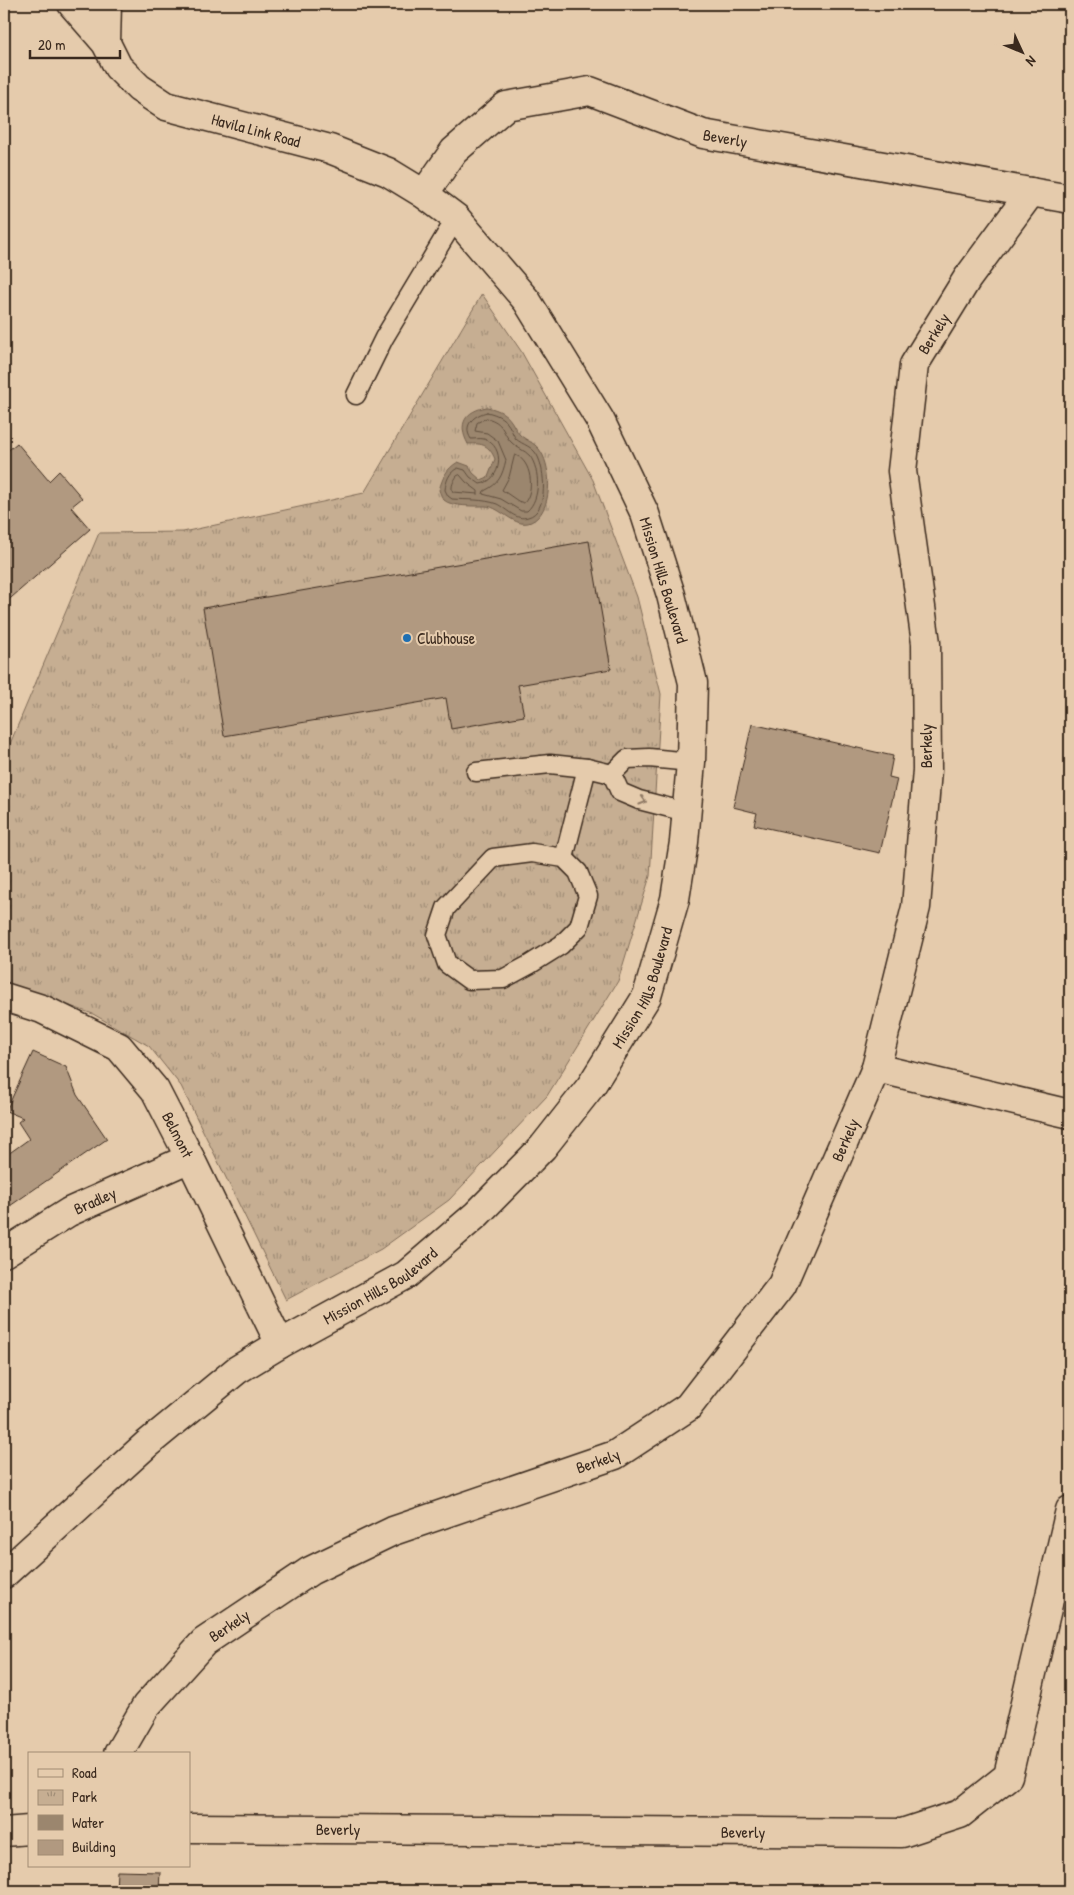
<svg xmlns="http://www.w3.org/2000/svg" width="1074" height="1895" font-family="'Patrick Hand',sans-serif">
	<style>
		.park { fill: url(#park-tufts); stroke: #806c58 }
		.water { fill: #9b866e; stroke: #75614e }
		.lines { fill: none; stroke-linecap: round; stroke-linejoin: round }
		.shore { stroke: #614f3e; stroke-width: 1 }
		.building { fill: #b19980; stroke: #3b2a1e }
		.lane-casing { stroke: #3b2a1e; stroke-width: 21 }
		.street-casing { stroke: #3b2a1e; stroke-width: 31 }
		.secondary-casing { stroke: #3b2a1e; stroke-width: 31 }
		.lane { stroke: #e5cbac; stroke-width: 18 }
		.street { stroke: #e5cbac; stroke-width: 28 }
		.secondary { stroke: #e5cbac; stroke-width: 28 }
		.oneway { stroke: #907a65 }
		.poi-dot { fill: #1f6fb2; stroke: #e5cbac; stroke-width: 2 }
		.labels { text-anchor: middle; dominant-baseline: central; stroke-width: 4; stroke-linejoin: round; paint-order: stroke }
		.street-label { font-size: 16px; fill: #3b2a1e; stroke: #e5cbac }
		.poi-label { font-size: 16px; fill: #3b2a1e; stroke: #e5cbac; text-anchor: start }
	</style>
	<defs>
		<pattern id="park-tufts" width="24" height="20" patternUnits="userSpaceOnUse" patternTransform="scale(1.25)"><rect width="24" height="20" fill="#c6ae92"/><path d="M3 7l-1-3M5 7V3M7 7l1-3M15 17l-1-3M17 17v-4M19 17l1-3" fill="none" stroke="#a28e77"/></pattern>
	</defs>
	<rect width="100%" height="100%" fill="#e5cbac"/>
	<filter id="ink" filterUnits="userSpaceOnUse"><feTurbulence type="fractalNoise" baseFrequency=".02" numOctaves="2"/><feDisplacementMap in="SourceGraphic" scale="10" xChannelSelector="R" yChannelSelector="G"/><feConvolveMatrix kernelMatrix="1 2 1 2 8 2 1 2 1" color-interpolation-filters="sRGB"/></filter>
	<g filter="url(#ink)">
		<path class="park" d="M 482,294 L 521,351 L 593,480 L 637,597 L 661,694 L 650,876 L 618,981 L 547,1096 L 449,1200 L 381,1249 L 286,1300 L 181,1086 L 149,1046 L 93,1014 L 4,983 L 4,758 L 99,533 L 183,532 L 364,493 Z"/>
		<path class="water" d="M 487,407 C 500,410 508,414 514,426 C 516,429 518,433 520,435 C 527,441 536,443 541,452 C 552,469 553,512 531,522 C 515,529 501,507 486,506 C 476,506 451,507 444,500 C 442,498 440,493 439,490 C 443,477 446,469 458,462 L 469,466 L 473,473 L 481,480 L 488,477 L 495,459 C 489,445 483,443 468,444 C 457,424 465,411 487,407 Z"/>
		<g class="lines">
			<g class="shore">
				<path d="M 487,412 C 499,415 505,418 511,429 C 512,432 514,436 516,439 C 523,445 532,446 537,455 C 545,469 549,512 528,517 C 516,521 507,509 497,504 C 484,499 466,500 452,499 L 448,496 L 445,490 C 446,481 449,472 458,468 L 465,470 L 470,477 L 480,484 C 502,481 506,446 484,439 C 480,438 475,439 471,439 C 462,425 474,415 487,412 Z"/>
				<path d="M 487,418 C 505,423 501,431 511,442 C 516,448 525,450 530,456 C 540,470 541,499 527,511 L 521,511 L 501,499 L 483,494 L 484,491 C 499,484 502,476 506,460 L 498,441 L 487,433 L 475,431 L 477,423 Z"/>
				<path d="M 515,455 C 532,460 535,492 524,503 L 518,501 L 502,490 L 509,477 Z"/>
				<path d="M 460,475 L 466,482 L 478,491 L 478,494 L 453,492 C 450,487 454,480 457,476 Z"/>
			</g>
		</g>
		<g class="building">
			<path d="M 17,443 L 49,481 L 59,471 L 82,498 L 71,507 L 90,529 L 4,604 L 4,454 Z"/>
			<path d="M 589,541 L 611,669 L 518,685 L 524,716 L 451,729 L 446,698 L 224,736 L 203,608 Z"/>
			<path d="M 752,724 L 893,756 L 889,777 L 897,779 L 880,853 L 754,825 L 757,813 L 733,807 Z"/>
			<path d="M 33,1052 L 66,1067 L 77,1095 L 107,1139 L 7,1208 L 4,1203 L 4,1157 L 29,1139 L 18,1122 L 23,1118 L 6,1111 Z"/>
			<path d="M 117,1871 L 160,1872 L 159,1891 L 116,1891 Z"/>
		</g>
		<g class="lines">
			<defs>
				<g id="lane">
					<path d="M 356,395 L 384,338 L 456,218"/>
					<path d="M 476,772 L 550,764 L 587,768 L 612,774"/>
					<path d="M 612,774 L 620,792 L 639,800 L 686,812"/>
					<path d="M 612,774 L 627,759 L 649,758 L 691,762"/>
					<path d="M 532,853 L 564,858 L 578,872 L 588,896 L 579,927 L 561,945 L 529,965 L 503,979 L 469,980 L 447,964 L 437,935 L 446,908 L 493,858 Z"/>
					<path d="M 564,858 L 587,768"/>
				</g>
				<g id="street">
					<path id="s1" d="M 424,194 L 454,151 L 506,106 L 590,91 L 703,134 L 1070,199"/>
					<path id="s2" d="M 4,997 L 42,1009 L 119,1047 L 155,1090 L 190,1158 L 280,1344"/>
					<path d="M 876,1068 L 1070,1114"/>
					<path id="s3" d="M 4,1253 L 69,1212 L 190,1158"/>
					<path id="s4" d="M 118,1754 L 146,1706 L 204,1642 L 310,1571 L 393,1531 L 615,1455 L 688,1407 L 782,1285 L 876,1068 L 916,907 L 927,770 L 926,643 L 902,471 L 914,365 L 967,279 L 1031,192"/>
					<path id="s5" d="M 189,1828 L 902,1833 L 960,1814 L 1008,1776 L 1070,1510"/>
					<path d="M 4,1832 L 29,1830"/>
				</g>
				<g id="secondary">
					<path d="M 106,43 L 107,4"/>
					<path id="s6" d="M 4,1574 L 147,1444 L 237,1370 L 280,1344 L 406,1275 L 477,1214 L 543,1147 L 591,1086 L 647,996 L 675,899 L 684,842 L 691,762 L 693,683 L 671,595 L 645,514 L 600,420 L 527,301 L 456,218 L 424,194 L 388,172 L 330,149 L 166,106 L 139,88 L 118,67 L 106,43 L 72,4"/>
				</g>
			</defs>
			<use href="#lane" class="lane-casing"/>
			<use href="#street" class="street-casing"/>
			<use href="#secondary" class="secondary-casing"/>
			<use href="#lane" class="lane"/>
			<use href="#street" class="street"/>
			<use href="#secondary" class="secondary"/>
		</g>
		<defs><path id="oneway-chevron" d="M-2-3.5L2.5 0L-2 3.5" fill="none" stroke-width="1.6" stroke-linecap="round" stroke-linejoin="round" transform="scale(1.25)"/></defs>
		<use class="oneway" href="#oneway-chevron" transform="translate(643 801) rotate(16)"/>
	</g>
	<circle class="poi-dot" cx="407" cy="638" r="5"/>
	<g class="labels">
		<g class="street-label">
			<text transform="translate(256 130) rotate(15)">Havila Link Road</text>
			<text stroke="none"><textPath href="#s1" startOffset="350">Beverly</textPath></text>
			<text stroke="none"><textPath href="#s4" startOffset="1822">Berkely</textPath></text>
			<text transform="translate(664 580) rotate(73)">Mission Hills Boulevard</text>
			<text transform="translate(926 746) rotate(-90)">Berkely</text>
			<text stroke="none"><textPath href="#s6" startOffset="881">Mission Hills Boulevard</textPath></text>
			<text stroke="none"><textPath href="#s2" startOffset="232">Belmont</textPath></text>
			<text stroke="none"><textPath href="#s4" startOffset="996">Berkely</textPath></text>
			<text stroke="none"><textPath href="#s3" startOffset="105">Bradley</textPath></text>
			<text stroke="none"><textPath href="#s6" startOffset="476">Mission Hills Boulevard</textPath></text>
			<text stroke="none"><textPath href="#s4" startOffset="578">Berkely</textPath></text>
			<text stroke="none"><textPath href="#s4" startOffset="172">Berkely</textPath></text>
			<text stroke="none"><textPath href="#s5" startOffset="149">Beverly</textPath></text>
			<text stroke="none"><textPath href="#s5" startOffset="554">Beverly</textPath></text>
		</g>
		<g class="poi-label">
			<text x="417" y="638">Clubhouse</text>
		</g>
	</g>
	<rect width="1074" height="1895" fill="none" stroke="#e5cbac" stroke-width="20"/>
	<rect x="10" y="10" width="1054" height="1875" fill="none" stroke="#3b2a1e" stroke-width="2" filter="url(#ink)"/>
	<rect x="28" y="1752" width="162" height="115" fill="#e5cbac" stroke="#a18b73"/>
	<rect x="38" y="1769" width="25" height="8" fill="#e5cbac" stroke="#a18b73"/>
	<text x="72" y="1778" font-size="15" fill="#3b2a1e">Road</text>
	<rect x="38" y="1790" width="25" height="15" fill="url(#park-tufts)" stroke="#a18b73"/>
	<text x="72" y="1802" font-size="15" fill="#3b2a1e">Park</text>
	<rect x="38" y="1815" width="25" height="15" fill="#9b866e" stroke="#a18b73"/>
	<text x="72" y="1828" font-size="15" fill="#3b2a1e">Water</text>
	<rect x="38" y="1840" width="25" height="15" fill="#b19980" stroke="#a18b73"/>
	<text x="72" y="1852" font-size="15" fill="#3b2a1e">Building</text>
	<g transform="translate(1022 52) rotate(134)" stroke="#e5cbac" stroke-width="4" paint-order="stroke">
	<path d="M0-4L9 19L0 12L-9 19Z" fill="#3b2a1e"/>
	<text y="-8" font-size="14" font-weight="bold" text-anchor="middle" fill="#3b2a1e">N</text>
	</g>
	<path d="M30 50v8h90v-8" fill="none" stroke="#3b2a1e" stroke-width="2.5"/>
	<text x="38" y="50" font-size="15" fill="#3b2a1e" stroke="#e5cbac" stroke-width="4" paint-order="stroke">20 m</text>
</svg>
